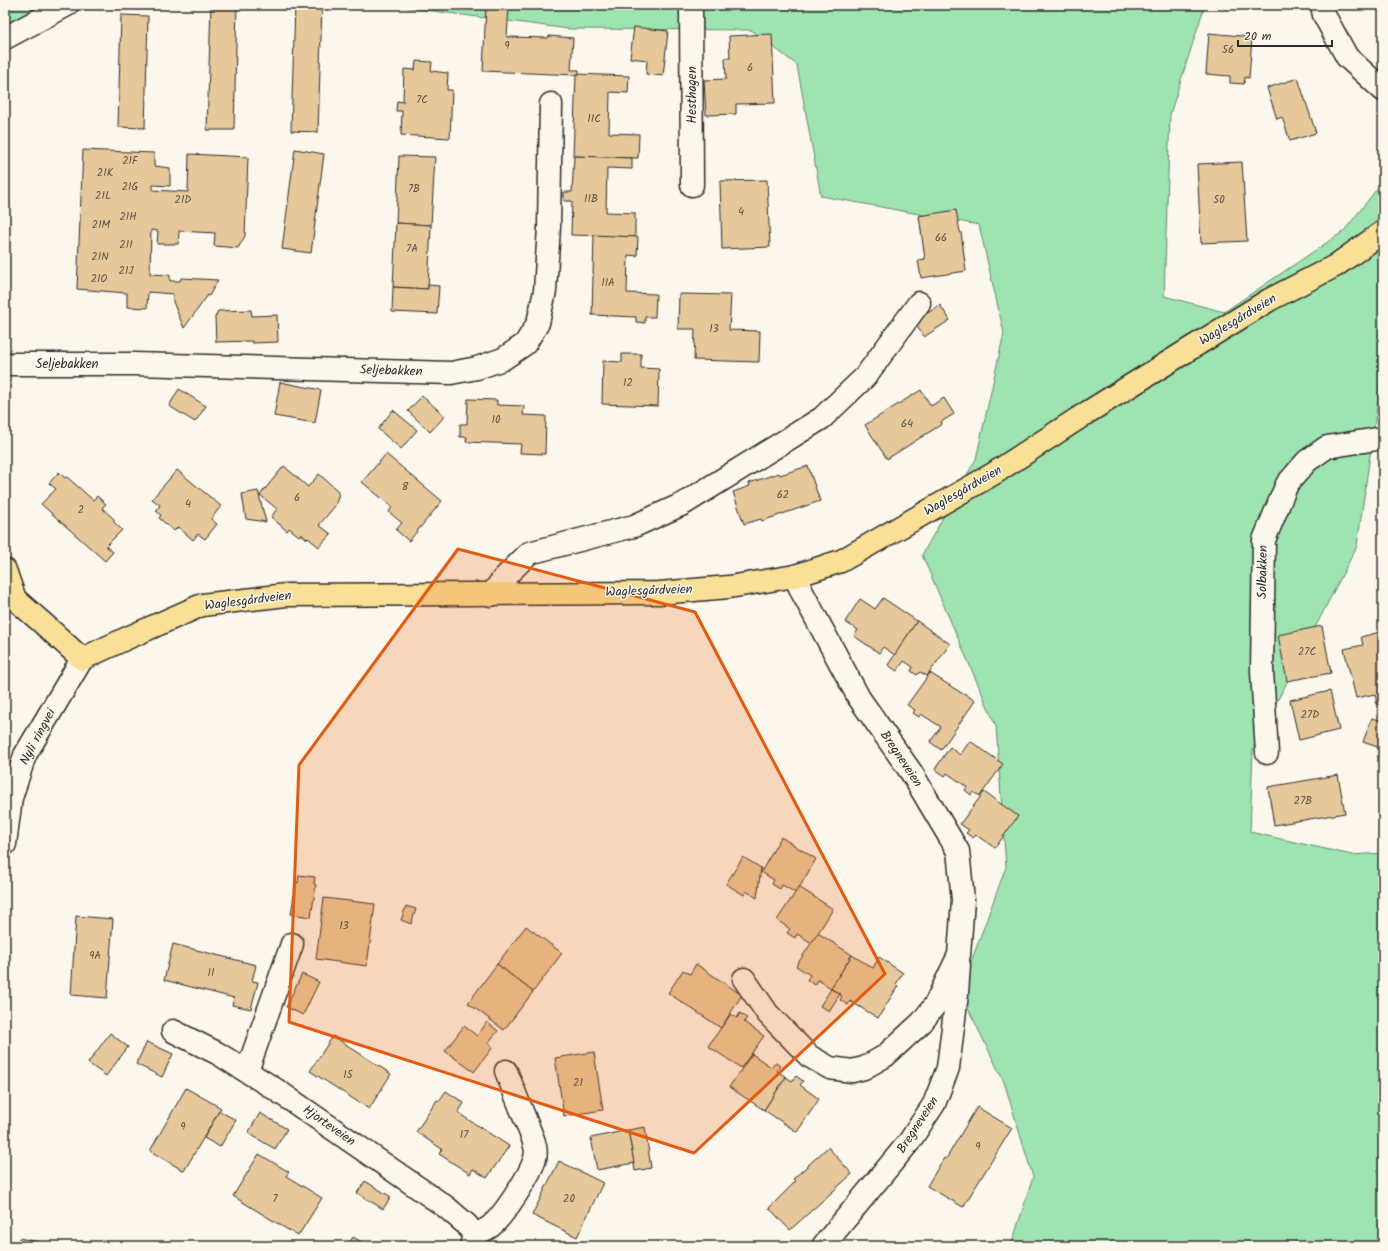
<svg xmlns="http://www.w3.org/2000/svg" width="1388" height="1251" font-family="Kalam,sans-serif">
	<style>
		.green { fill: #9de4b1; stroke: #64886e }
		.building { fill: #e7c89a; stroke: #2b2b2b }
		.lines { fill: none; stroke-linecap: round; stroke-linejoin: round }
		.minor-casing { stroke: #2b2b2b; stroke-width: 25 }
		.major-casing { stroke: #2b2b2b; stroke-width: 25 }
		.minor { stroke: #fbf7ec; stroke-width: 22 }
		.major { stroke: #f9e096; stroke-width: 22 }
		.marked { fill: #e8590c; fill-opacity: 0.2; stroke: #e8590c; stroke-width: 3; stroke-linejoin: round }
		.labels { text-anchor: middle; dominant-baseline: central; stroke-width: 3; stroke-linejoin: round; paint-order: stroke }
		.number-label { font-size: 11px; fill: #5a5247 }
		.street-label { font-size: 13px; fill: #2b2b2b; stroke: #fbf7ec }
	</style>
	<rect width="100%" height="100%" fill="#fbf7ec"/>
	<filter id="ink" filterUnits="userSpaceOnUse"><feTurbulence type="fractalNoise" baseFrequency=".025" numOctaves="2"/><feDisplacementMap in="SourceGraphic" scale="8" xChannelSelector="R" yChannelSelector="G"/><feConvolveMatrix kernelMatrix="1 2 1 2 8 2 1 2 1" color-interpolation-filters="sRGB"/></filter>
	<g filter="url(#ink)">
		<g class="green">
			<path d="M 5,5 L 66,5 L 5,37 Z"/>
			<path d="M 387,5 L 1205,5 L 1170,114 L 1164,296 L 1224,312 L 1344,231 L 1383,181 L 1383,364 L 1357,546 L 1253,748 L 1250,832 L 1352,855 L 1383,853 L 1383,1246 L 1011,1246 L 1033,1177 L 1004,1082 L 960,992 L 1006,867 L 996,726 L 922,555 L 976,459 L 1004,333 L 979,225 L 821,196 L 797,65 L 751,30 L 569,29 Z"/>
		</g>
		<g class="building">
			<path d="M 211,5 L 237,5 L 234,130 L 207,130 Z"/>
			<path d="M 295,5 L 322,5 L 318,132 L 291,131 Z"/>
			<path d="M 486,6 L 509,7 L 507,37 L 548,38 L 549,36 L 573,38 L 571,70 L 579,70 L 579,74 L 576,75 L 483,71 Z"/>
			<path d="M 121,15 L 148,16 L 145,128 L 118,127 Z"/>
			<path d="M 634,27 L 668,31 L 663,76 L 646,74 L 647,60 L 630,58 Z"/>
			<path d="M 1209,33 L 1252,37 L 1249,78 L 1245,77 L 1244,84 L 1230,83 L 1230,76 L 1206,74 Z"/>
			<path d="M 772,34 L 775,103 L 736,104 L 736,114 L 706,115 L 704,80 L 726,79 L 725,58 L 730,58 L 729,36 Z"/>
			<path d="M 416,61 L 432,62 L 431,71 L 448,73 L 447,90 L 452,90 L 450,138 L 401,135 L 402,111 L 396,111 L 397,101 L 403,102 L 404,69 L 415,70 Z"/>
			<path d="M 576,74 L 629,76 L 628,93 L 610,92 L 609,133 L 639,134 L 638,158 L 573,156 Z"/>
			<path d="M 1298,78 L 1316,133 L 1290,141 L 1282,117 L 1277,119 L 1267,88 Z"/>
			<path d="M 295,149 L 324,154 L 311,253 L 282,249 Z"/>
			<path d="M 83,150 L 154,153 L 154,166 L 170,168 L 170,186 L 153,185 L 153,190 L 188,192 L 189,154 L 248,157 L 245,236 L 238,248 L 214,246 L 215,233 L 179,231 L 178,244 L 157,244 L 158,231 L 151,230 L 150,274 L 170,275 L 170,281 L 180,281 L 181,278 L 218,280 L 209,296 L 208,295 L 184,328 L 173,302 L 173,294 L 148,292 L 147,308 L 127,307 L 127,293 L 77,289 Z"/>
			<path d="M 399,156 L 435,157 L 431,225 L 396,223 Z"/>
			<path d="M 574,156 L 632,158 L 632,169 L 607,168 L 606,212 L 635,213 L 635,237 L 571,235 L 572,201 L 564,201 L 564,192 L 572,192 Z"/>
			<path d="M 1242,162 L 1247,241 L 1201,243 L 1197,164 Z"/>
			<path d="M 767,180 L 770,247 L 722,249 L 720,181 Z"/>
			<path d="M 956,210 L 960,232 L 961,232 L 966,271 L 921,278 L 918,260 L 925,259 L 919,216 Z"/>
			<path d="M 396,223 L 431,225 L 428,289 L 393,287 Z"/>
			<path d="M 594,235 L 638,237 L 637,256 L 628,255 L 627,293 L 656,294 L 655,317 L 645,317 L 645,323 L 636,322 L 636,317 L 592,315 Z"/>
			<path d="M 428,285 L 439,286 L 437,314 L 392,312 L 393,287 L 428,289 Z"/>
			<path d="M 679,294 L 731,295 L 729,330 L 760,331 L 759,362 L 694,360 L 695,329 L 678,329 Z"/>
			<path d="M 940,305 L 950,320 L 924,337 L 914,322 Z"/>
			<path d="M 251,310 L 252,316 L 277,315 L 278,342 L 252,343 L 252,341 L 216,342 L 215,317 L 218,311 Z"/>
			<path d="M 622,354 L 641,354 L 641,368 L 659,369 L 658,406 L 602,404 L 603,361 L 622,362 Z"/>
			<path d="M 280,382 L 321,390 L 315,423 L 274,416 Z"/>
			<path d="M 179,389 L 206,406 L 195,422 L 169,406 Z"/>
			<path d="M 921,390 L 931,406 L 944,398 L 954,414 L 941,422 L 942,424 L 887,459 L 865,425 Z"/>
			<path d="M 422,396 L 445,416 L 430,432 L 408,411 Z"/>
			<path d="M 468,399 L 497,400 L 497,405 L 524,406 L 523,415 L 546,416 L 545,454 L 520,453 L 521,444 L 466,442 L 467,437 L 460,437 L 460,424 L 467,424 Z"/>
			<path d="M 393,410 L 417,430 L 401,449 L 378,429 Z"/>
			<path d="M 386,454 L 442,501 L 409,541 L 396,530 L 402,523 L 389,512 L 392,507 L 362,482 Z"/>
			<path d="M 284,466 L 308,487 L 319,474 L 338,491 L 337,492 L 339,494 L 335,506 L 319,525 L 331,534 L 319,547 L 308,538 L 307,539 L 301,534 L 299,536 L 289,528 L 287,531 L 271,517 L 277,509 L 260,495 Z"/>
			<path d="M 808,466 L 820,501 L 762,521 L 761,519 L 744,524 L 733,492 L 750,486 L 749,483 L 779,473 L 780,475 Z"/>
			<path d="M 177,470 L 221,506 L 211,519 L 217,524 L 205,539 L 198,534 L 193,540 L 178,527 L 174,531 L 159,518 L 161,515 L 156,511 L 160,505 L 152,499 Z"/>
			<path d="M 59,472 L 65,478 L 67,477 L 93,500 L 97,496 L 106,504 L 102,508 L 115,520 L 113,521 L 122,530 L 106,546 L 113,552 L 105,561 L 41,504 L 56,489 L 49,483 Z"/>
			<path d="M 258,491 L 266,522 L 246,519 L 242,494 Z"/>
			<path d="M 883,598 L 917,621 L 895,655 L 883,647 L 879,653 L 854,636 L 858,630 L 845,622 L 860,599 L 875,609 Z"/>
			<path d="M 917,621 L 950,644 L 927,676 L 920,672 L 917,675 L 911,671 L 913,667 L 904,661 L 897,671 L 888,665 Z"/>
			<path d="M 1322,626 L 1331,673 L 1287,681 L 1278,635 Z"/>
			<path d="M 1383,631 L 1383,703 L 1377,704 L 1375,694 L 1356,698 L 1344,649 L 1363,645 L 1361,637 Z"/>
			<path d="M 930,673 L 963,694 L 964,693 L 975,701 L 941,750 L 930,742 L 941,727 L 921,714 L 919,717 L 913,713 L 915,710 L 907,705 Z"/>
			<path d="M 1330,691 L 1339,730 L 1299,740 L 1290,700 Z"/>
			<path d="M 1372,718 L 1383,721 L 1383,749 L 1363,742 Z"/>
			<path d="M 970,741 L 1003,764 L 980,796 L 973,792 L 971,795 L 965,790 L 967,787 L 947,773 L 945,776 L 935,769 L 950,747 L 960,755 Z"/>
			<path d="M 1338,775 L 1345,813 L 1274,825 L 1268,787 Z"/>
			<path d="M 984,792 L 1018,816 L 995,848 L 976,835 L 973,838 L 966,833 L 969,830 L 960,824 Z"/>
			<path d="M 781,837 L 816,859 L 796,893 L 782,885 L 780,889 L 772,884 L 774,880 L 761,872 Z"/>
			<path d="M 743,857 L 761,868 L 757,898 L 746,891 L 744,895 L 726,884 Z"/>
			<path d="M 299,875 L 315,877 L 314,884 L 316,885 L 311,917 L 291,914 L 296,882 L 298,883 Z"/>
			<path d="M 799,887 L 833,909 L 812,943 L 797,934 L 795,938 L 787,933 L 790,929 L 777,920 Z"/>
			<path d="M 324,898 L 375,904 L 367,966 L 316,959 Z"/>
			<path d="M 406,906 L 416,909 L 411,924 L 401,920 Z"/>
			<path d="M 76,916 L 113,919 L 107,998 L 71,995 Z"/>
			<path d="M 526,926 L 562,953 L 533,992 L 497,964 Z"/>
			<path d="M 818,933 L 852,955 L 831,988 L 818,980 L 815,985 L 807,980 L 810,975 L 796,966 Z"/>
			<path d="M 173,944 L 256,965 L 252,981 L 258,982 L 251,1009 L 232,1005 L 234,998 L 164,980 Z"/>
			<path d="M 852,955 L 873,968 L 879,957 L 903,973 L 896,984 L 898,986 L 878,1018 L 850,1001 L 848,1005 L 840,1000 L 842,996 L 831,988 Z"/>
			<path d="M 497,964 L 533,992 L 504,1030 L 468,1003 Z"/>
			<path d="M 696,964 L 742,995 L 721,1028 L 668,993 L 683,970 L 690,974 Z"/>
			<path d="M 302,974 L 319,982 L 303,1015 L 286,1007 Z"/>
			<path d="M 831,989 L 840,994 L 829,1011 L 820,1006 Z"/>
			<path d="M 740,1013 L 747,1018 L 744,1022 L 764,1036 L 741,1068 L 708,1046 L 731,1014 L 737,1018 Z"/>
			<path d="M 487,1022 L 498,1031 L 488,1043 L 493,1047 L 474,1072 L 445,1051 L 464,1026 L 477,1036 Z"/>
			<path d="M 110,1033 L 128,1047 L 106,1076 L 88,1063 Z"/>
			<path d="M 333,1036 L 391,1074 L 369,1109 L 310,1071 Z"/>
			<path d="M 147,1042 L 173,1054 L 162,1077 L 136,1064 Z"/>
			<path d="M 594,1052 L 603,1110 L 564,1116 L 555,1058 Z"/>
			<path d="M 752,1054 L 771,1067 L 775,1062 L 780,1066 L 777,1071 L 786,1077 L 764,1110 L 729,1087 Z"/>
			<path d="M 796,1076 L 803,1081 L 800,1085 L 819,1099 L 797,1132 L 764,1110 L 786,1077 L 792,1081 Z"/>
			<path d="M 186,1088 L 221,1108 L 184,1171 L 150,1151 Z"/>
			<path d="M 446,1091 L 464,1103 L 458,1113 L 509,1146 L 487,1178 L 473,1169 L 470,1174 L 439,1154 L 442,1149 L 416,1132 L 437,1100 L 439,1101 Z"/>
			<path d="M 977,1107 L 1012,1128 L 963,1207 L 927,1186 L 944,1158 L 946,1159 Z"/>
			<path d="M 219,1111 L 236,1120 L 220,1147 L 204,1138 Z"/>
			<path d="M 260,1113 L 287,1129 L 275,1149 L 248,1133 Z"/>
			<path d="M 645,1127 L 651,1168 L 635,1171 L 628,1130 Z"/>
			<path d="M 628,1130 L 634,1163 L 597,1170 L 591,1138 Z"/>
			<path d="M 828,1147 L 852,1174 L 790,1230 L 769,1208 L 796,1181 L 793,1179 Z"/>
			<path d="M 259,1154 L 289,1172 L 286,1176 L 322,1198 L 298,1236 L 233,1196 Z"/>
			<path d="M 559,1161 L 603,1183 L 577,1237 L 532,1215 Z"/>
			<path d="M 365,1181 L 391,1197 L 383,1209 L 357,1193 Z"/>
			<path d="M 353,1237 L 369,1246 L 347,1246 Z"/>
			<path d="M 19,1238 L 49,1244 L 49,1246 L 17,1246 Z"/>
		</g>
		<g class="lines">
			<defs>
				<g id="minor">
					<path d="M 691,5 L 692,185"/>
					<path d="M 1322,5 L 1324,15 L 1347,57 L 1383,90"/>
					<path d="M 5,38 L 67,5"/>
					<path d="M 5,364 L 134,364 L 451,373 L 477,368 L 503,359 L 525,344 L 538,323 L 545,291 L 549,227 L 551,104"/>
					<path d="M 491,595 L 503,579 L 529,553 L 634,526 L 683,504 L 822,418 L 865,377 L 919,303"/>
					<path d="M 1267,753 L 1262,671 L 1264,540 L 1287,484 L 1307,461 L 1327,447 L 1383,438"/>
					<path d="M 5,844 L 11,798 L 25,755 L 82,659"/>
					<path d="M 744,979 L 768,1014 L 809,1056 L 830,1068 L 852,1071 L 864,1068 L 885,1056 L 922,1022 L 935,1005 L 959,955 L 963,900 L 958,851 L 911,772 L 859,698 L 802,592 L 795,576"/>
					<path d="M 173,1031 L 217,1053 L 275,1089 L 446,1207 L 467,1225 L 474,1235 L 471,1246"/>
					<path d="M 247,1071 L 292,944"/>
					<path d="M 474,1235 C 480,1232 486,1230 491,1226 C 504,1215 531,1174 535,1158 C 537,1152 535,1145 533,1139 L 506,1071"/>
					<path d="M 823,1246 L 909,1142 L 934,1104 L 948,1068 L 957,994 L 959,965"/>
				</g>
				<path id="major" d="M 5,570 L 15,599 L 47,627 L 82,659 L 125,639 L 202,605 L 286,595 L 659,593 L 729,587 L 795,576 L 841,561 L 993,474 L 1088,412 L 1269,300 L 1335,266 L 1383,232"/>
			</defs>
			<use href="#minor" class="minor-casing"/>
			<use href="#major" class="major-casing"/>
			<use href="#minor" class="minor"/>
			<use href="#major" class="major"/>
		</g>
	</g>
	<path class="marked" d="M 458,549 L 695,612 L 885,974 L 694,1153 L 289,1022 L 299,765 Z"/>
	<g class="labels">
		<g class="number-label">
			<text x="507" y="46">9</text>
			<text x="1228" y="50">56</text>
			<text x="750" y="68">6</text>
			<text x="422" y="100">7C</text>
			<text x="594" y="119">11C</text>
			<text x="130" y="161">21F</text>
			<text x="105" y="173">21K</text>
			<text x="130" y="187">21G</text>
			<text x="414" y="189">7B</text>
			<text x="103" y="196">21L</text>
			<text x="591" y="199">11B</text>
			<text x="183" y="200">21D</text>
			<text x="1219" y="200">50</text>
			<text x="741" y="212">4</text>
			<text x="128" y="217">21H</text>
			<text x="101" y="225">21M</text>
			<text x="941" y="238">66</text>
			<text x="126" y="245">21I</text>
			<text x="412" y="249">7A</text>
			<text x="100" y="257">21N</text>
			<text x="126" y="271">21J</text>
			<text x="99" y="279">21O</text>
			<text x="608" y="283">11A</text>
			<text x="714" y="329">13</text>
			<text x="628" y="383">12</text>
			<text x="496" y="420">10</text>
			<text x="907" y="424">64</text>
			<text x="405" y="487">8</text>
			<text x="783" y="495">62</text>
			<text x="297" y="498">6</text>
			<text x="188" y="504">4</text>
			<text x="81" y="510">2</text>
			<text x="1307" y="652">27C</text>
			<text x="1310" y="715">27D</text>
			<text x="1303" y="801">27B</text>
			<text x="344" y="926">13</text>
			<text x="95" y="956">9A</text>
			<text x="211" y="973">11</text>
			<text x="348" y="1075">15</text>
			<text x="578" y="1083">21</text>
			<text x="183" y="1127">9</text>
			<text x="464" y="1135">17</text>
			<text x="978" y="1147">9</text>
			<text x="275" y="1199">7</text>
			<text x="569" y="1199">20</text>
		</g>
		<g class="street-label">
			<text transform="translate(692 95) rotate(-90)">Hesthagen</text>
			<text transform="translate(1238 320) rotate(-31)">Waglesgårdveien</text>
			<text x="67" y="364">Seljebakken</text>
			<text transform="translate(391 371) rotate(2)">Seljebakken</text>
			<text transform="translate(963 491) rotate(-30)">Waglesgårdveien</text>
			<text transform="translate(1263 572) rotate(-89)">Solbakken</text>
			<text transform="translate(649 591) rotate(-2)">Waglesgårdveien</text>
			<text transform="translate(248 601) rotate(-7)">Waglesgårdveien</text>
			<text transform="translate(38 737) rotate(-62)">Nyli ringvei</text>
			<text transform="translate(901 759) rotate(56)">Bregneveien</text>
			<text transform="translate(918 1125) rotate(-57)">Bregneveien</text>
			<text transform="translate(329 1126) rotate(35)">Hjorteveien</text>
		</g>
	</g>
	<rect width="1388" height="1251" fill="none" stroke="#fbf7ec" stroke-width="20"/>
	<rect x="10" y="10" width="1368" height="1231" fill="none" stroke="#2b2b2b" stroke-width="1.5" filter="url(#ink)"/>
	<path d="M1238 40v6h94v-6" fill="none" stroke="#2b2b2b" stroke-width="2"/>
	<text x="1244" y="40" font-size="12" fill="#2b2b2b" stroke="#fbf7ec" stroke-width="3" paint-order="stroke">20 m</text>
</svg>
